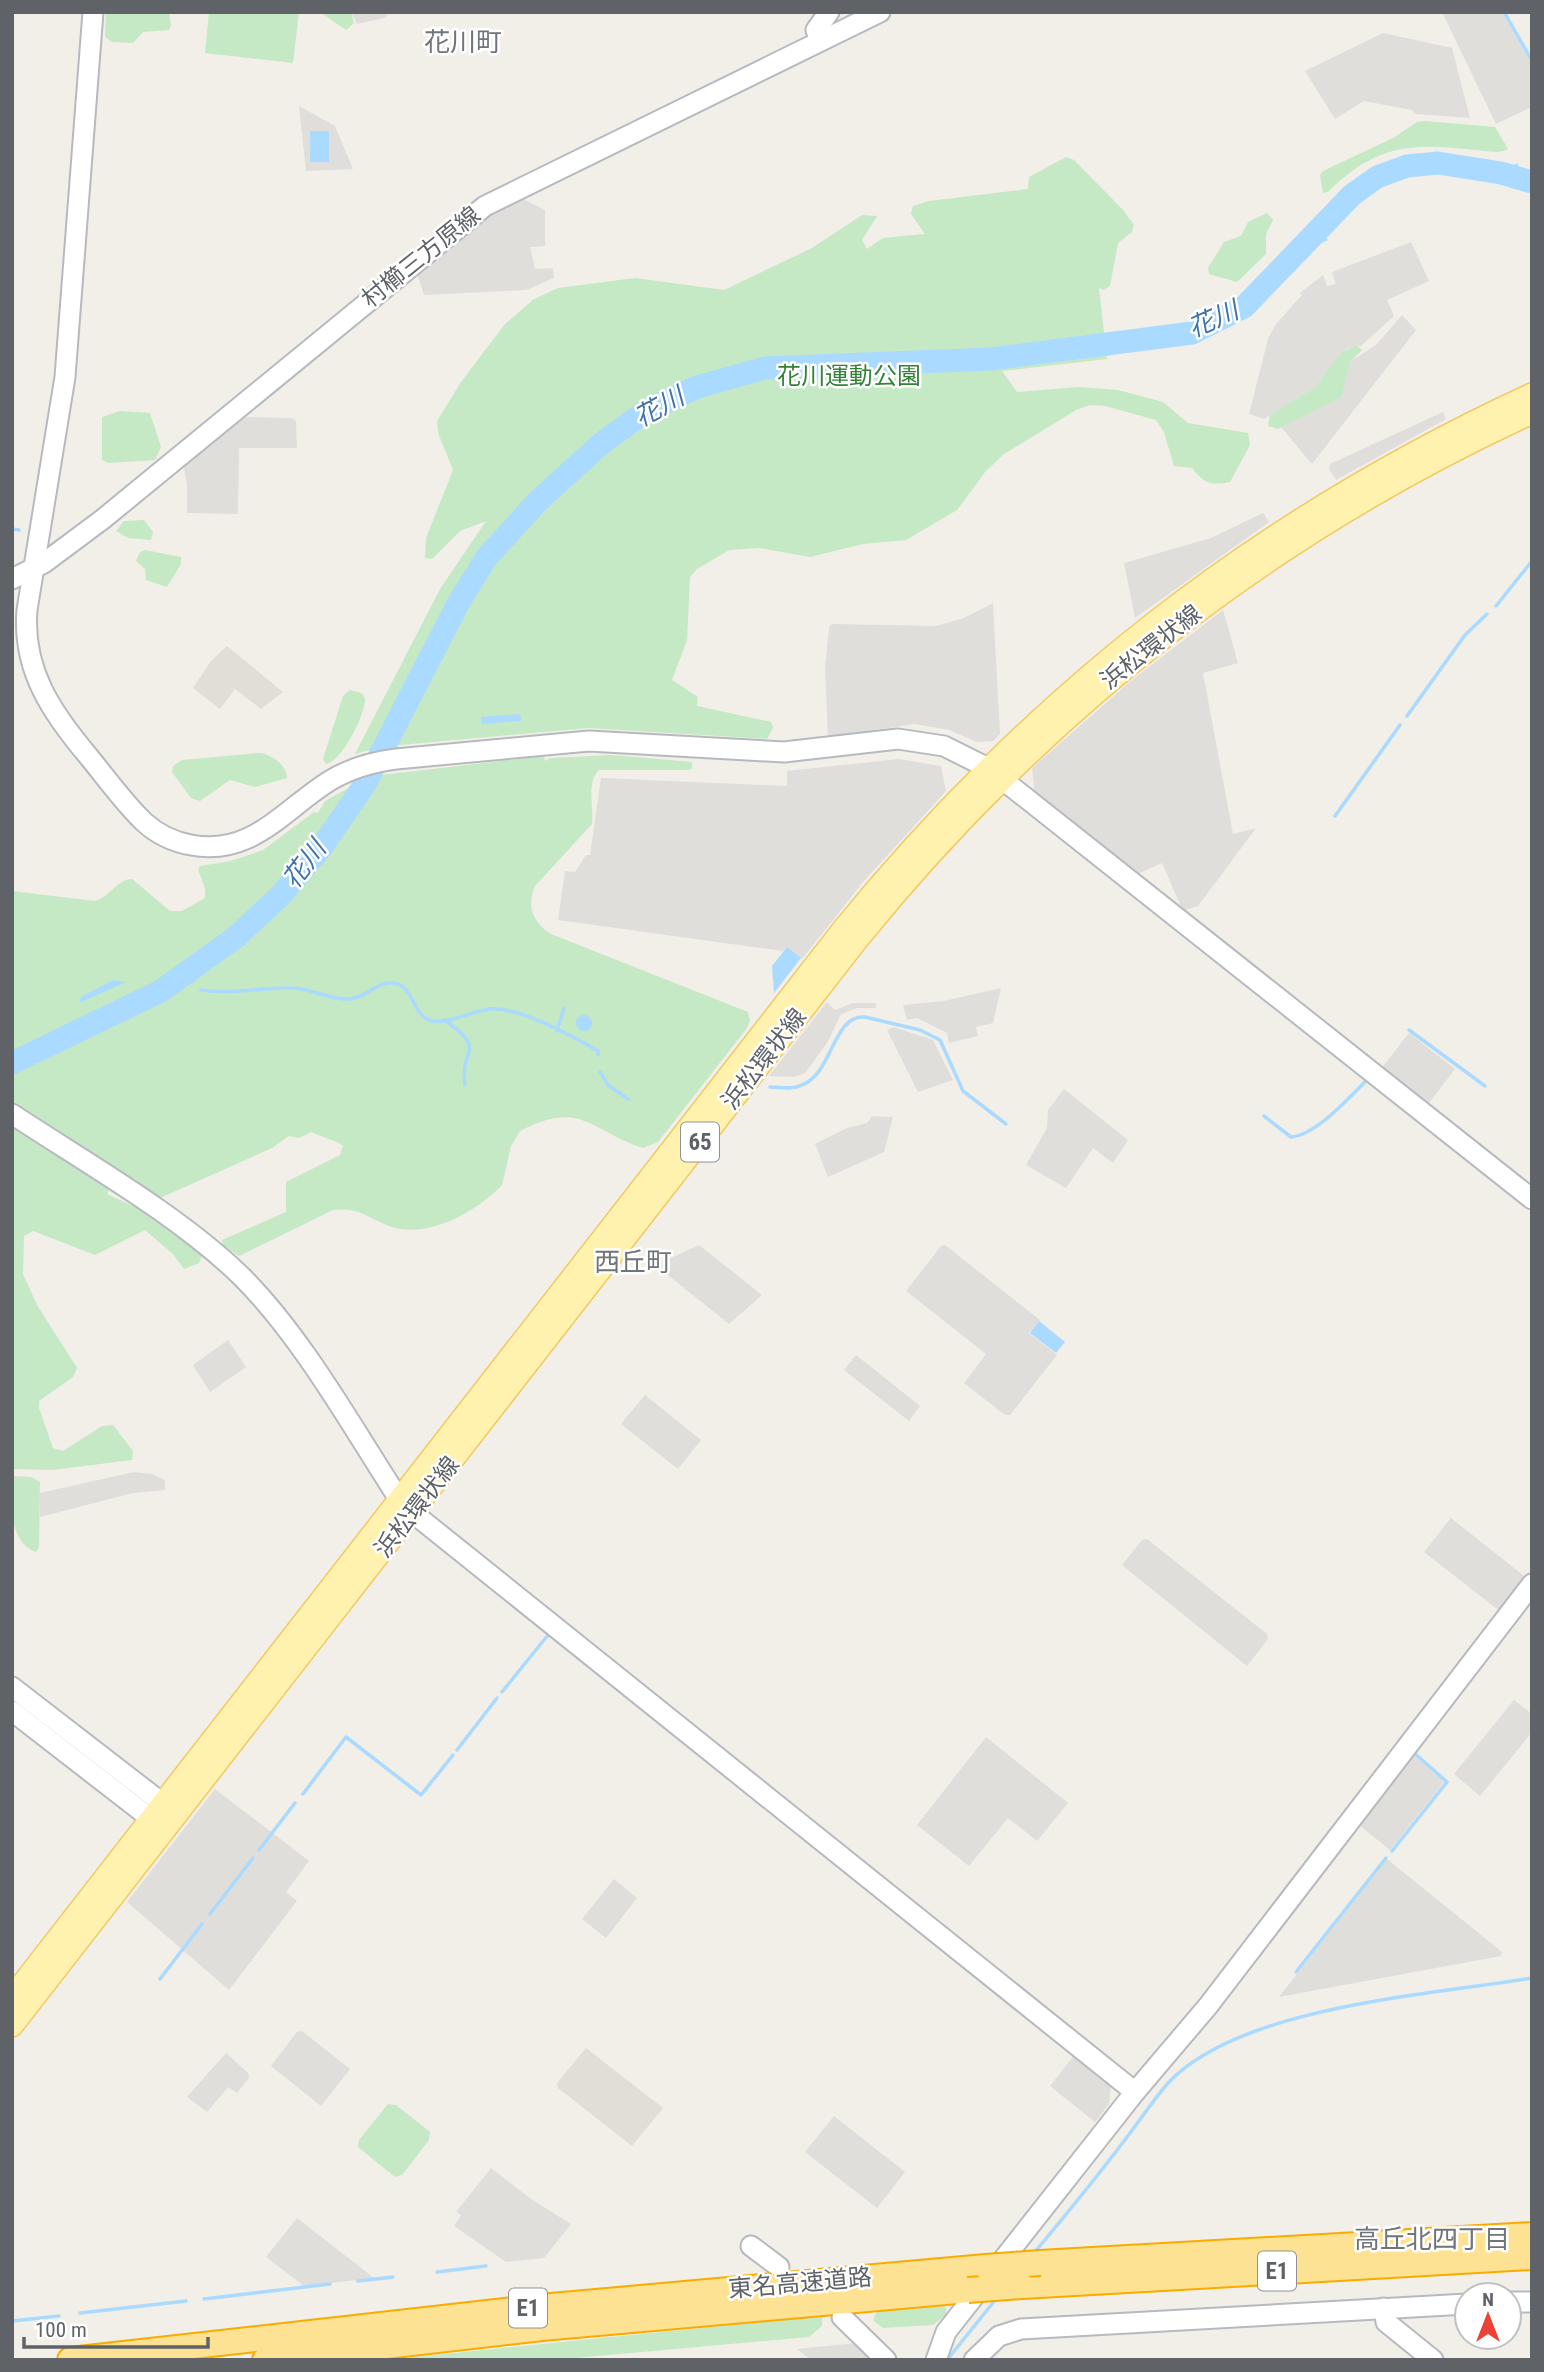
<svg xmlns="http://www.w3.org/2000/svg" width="1544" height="2372" font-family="'Roboto Condensed','Noto Sans JP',sans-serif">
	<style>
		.industrial { fill: #e0deda }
		.education { fill: #e1ded6 }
		.green { fill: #c5e8c5 }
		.water { fill: #aadaff }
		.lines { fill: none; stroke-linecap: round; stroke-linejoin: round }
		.stream { stroke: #aadaff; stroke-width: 3.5 }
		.river { stroke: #aadaff; stroke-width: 23 }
		.secondary-casing { stroke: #b6babf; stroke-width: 23 }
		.primary-casing { stroke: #f2c960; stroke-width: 24 }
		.highway-casing { stroke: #f9ab00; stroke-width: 28 }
		.secondary { stroke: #fff; stroke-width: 19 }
		.primary { stroke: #fff2af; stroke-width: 21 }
		.highway { stroke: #fde293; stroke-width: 24 }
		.highway-bridge-casing { stroke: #f9ab00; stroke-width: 28; stroke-linecap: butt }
		.highway-bridge { stroke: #fde293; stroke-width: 24 }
		.labels { text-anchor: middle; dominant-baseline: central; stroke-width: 5; stroke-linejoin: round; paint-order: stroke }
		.shield { fill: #fff; stroke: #8f9295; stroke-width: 2 }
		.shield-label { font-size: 23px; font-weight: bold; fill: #5f6368 }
		.street-label { font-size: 24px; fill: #5f6368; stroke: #fff }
		.park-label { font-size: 24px; fill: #348238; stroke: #fff }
		.neighbourhood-label { font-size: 26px; fill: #70757a; stroke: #fff }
		.water-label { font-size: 26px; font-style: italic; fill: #4174aa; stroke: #fff }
	</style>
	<rect width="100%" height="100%" fill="#f1efe8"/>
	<g class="industrial">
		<path d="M 351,12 L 388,12 L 387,17 L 357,24 Z"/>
		<path d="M 1442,12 L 1502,12 L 1532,65 L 1532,107 L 1496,124 Z"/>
		<path d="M 1383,33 L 1452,48 L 1470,118 L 1415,114 L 1412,110 L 1364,101 L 1335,119 L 1305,71 Z"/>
		<path d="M 299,106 L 335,126 L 353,169 L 306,171 Z"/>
		<path d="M 521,198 L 545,210 L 545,246 L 530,247 L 535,269 L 553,268 L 554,278 L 526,290 L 424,295 L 417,273 L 478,219 Z"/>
		<path d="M 1411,242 L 1429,281 L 1387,300 L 1394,316 L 1361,346 L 1346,349 L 1314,388 L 1264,419 L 1249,414 L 1268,339 L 1275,325 L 1302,295 L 1300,293 L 1323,275 L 1327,286 L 1336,284 L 1332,272 Z"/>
		<path d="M 1402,315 L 1416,330 L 1312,464 L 1281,427 L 1342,397 L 1350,362 L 1376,345 Z"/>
		<path d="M 1443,412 L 1446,419 L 1336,480 L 1329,469 L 1330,464 Z"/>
		<path d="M 237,417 L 292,418 L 296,421 L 297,448 L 239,448 L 238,514 L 187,513 L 187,486 L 183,462 Z"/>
		<path d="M 1263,513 L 1269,522 L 1135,618 L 1124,563 L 1211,538 Z"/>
		<path d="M 993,603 L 1000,734 L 993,741 L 977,742 L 949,730 L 915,724 L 828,737 L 825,669 L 829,627 L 832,624 L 936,626 L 964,618 Z"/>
		<path d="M 1223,610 L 1238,663 L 1203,673 L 1233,834 L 1256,828 L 1198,906 L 1183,911 L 1162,863 L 1133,876 L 1035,797 L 1032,768 L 1132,680 Z"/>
		<path d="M 899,759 L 941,766 L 946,791 L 863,882 L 802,959 L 787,947 L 783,951 L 558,920 L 565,871 L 575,872 L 586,855 L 590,855 L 601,778 L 787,786 L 787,771 Z"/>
		<path d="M 1001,988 L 993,1023 L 976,1027 L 978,1036 L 949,1043 L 947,1033 L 917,1018 L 907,1020 L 903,1005 L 944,1001 Z"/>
		<path d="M 827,1002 L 835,1010 L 853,1003 L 876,1003 L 876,1008 L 857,1008 L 841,1014 L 827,1043 L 805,1073 L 794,1077 L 769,1076 Z"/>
		<path d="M 894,1027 L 933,1040 L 953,1080 L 918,1092 L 887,1030 Z"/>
		<path d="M 1409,1033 L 1455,1069 L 1426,1107 L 1380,1070 Z"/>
		<path d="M 1064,1089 L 1128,1140 L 1113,1163 L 1093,1148 L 1066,1188 L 1026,1165 L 1047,1128 L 1048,1110 Z"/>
		<path d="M 872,1116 L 893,1117 L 884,1152 L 828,1177 L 815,1144 L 847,1128 L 867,1123 Z"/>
		<path d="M 699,1245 L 762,1295 L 729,1324 L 658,1267 L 658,1264 Z"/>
		<path d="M 945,1245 L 1040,1320 L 1029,1333 L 1057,1355 L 1010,1415 L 1005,1415 L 964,1383 L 986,1354 L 906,1291 L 941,1246 Z"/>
		<path d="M 228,1340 L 246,1367 L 210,1392 L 193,1365 Z"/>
		<path d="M 856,1355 L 920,1406 L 909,1421 L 844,1370 Z"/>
		<path d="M 645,1395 L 701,1440 L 678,1469 L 621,1424 Z"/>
		<path d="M 134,1472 L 152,1474 L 165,1480 L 165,1490 L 133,1493 L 40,1517 L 40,1493 Z"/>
		<path d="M 1451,1518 L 1524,1576 L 1525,1581 L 1501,1612 L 1424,1552 Z"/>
		<path d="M 1147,1539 L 1267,1634 L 1268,1639 L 1247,1666 L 1122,1565 L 1142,1540 Z"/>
		<path d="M 1514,1700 L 1532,1714 L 1532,1732 L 1480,1796 L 1454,1774 Z"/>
		<path d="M 986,1737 L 1068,1803 L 1037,1841 L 1008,1818 L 969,1866 L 917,1825 Z"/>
		<path d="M 1410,1752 L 1444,1782 L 1390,1850 L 1359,1825 Z"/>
		<path d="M 215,1789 L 309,1861 L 286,1892 L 297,1901 L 229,1990 L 127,1902 Z"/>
		<path d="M 1387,1859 L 1502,1952 L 1501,1956 L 1279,1997 Z"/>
		<path d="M 614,1879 L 637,1898 L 606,1938 L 582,1919 Z"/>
		<path d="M 302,2031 L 350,2069 L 321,2106 L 271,2066 L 297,2032 Z"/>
		<path d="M 226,2053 L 248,2073 L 249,2078 L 237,2093 L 228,2087 L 207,2112 L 187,2097 Z"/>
		<path d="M 1076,2053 L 1111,2085 L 1109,2104 L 1095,2122 L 1050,2086 Z"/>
		<path d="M 834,2116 L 905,2172 L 877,2208 L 805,2152 Z"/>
		<path d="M 491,2168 L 531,2199 L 571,2224 L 544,2258 L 506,2262 L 454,2226 L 461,2215 L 456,2212 Z"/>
		<path d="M 297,2218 L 374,2278 L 304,2286 L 266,2257 Z"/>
		<path d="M 857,2343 L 874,2360 L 811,2360 L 797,2349 Z"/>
	</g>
	<g class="education">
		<path d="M 227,646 L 283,692 L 261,709 L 235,689 L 220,709 L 193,688 L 211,661 Z"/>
		<path d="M 586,2048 L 663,2108 L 632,2146 L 558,2088 L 557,2083 Z"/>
	</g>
	<g class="green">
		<path d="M 106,12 L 169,12 L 171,26 L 169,30 L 143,32 L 133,43 L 112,42 L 105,37 Z"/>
		<path d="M 209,12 L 299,12 L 293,63 L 205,53 Z"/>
		<path d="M 320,12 L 351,12 L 354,23 L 346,30 Z"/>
		<path d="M 1425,121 L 1495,127 L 1508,149 C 1500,154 1486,151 1476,150 C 1412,143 1376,144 1328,192 L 1323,193 L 1320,175 L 1323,171 L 1395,137 L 1417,122 Z"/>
		<path d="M 1066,157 L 1074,160 L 1123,210 L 1134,225 L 1132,232 L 1118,243 L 1110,286 L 1104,290 L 1099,288 L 1107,359 L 1002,371 L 1017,392 L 1078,387 L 1118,390 L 1163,402 L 1188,423 L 1248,433 L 1250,445 L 1230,482 C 1210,486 1204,483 1192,468 L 1174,466 L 1164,432 L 1156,420 L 1105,406 L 1090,405 L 1076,410 L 1004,454 L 985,472 L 957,510 L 906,540 L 863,544 L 810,557 L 759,548 L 729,550 L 697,569 L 690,577 L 687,640 L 672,680 L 698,697 L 697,706 L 771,722 L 773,727 L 767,739 L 588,728 L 389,746 L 373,776 L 544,756 L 545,761 L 550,758 L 612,755 L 692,762 L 692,769 L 688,770 L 599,770 C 586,782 594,808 592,824 L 535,886 C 526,905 533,923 551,934 L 748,1012 L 750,1020 L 747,1028 L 658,1142 L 643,1148 C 589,1131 583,1099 520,1131 L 511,1146 L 502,1185 C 476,1212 427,1240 389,1226 C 369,1218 356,1206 333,1210 L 239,1256 L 223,1245 L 222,1240 L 286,1212 L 286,1182 L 340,1155 L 343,1146 L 339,1143 L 311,1132 L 299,1138 L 289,1136 L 272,1148 L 160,1198 L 135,1182 L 136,1178 L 127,1182 L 12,1105 L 12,891 L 95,901 C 110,897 117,879 132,879 L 170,911 L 182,911 L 205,898 L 205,888 L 198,870 L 200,866 L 231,861 L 263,850 L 314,812 L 318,813 L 325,801 L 363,780 L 380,747 L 355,754 L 440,589 L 486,521 L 460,531 L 432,559 L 425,558 L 426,538 L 453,470 L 438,433 L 437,421 L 461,382 L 505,324 L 534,299 L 558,288 L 635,278 L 724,290 L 812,248 L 862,215 L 877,216 L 862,240 L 867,249 L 883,238 L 925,234 L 911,214 L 913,206 L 929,201 L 1028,189 L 1029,177 Z"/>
		<path d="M 1267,213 L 1273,220 L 1266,234 L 1266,254 L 1237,282 L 1209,274 L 1208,268 L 1224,242 L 1241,236 L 1248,222 Z"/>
		<path d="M 1357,346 L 1362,350 L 1350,362 L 1342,397 L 1278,429 L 1268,426 L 1270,415 L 1314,388 L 1343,351 Z"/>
		<path d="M 120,411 L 150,413 L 161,447 L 155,460 L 109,463 L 102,460 L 102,417 Z"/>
		<path d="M 144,520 L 153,532 L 151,540 L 128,538 L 116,531 L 124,521 Z"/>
		<path d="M 145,550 L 181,557 L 181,564 L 167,587 L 146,580 L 145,569 L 136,561 L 140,552 Z"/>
		<path d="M 350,690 L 361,693 L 365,698 C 366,714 341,762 326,764 L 323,759 L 343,696 Z"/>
		<path d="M 259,753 C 271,754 287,765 287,778 L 255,787 L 230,780 L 200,801 L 191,798 L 172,772 L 173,766 L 182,760 Z"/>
		<path d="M 12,1122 L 110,1188 L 107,1194 L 135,1207 L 202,1255 L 199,1263 L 184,1269 L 173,1254 L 145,1230 L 95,1255 L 33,1231 L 24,1236 L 23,1274 L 37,1305 L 77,1368 L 73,1377 L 39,1401 L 39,1408 L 53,1448 L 63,1451 L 102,1426 L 113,1425 L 133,1451 L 132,1460 L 52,1470 L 12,1469 Z"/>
		<path d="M 12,1476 L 31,1477 L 40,1482 L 39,1547 L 36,1552 C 7,1542 12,1500 12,1476 Z"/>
		<path d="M 388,2104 L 396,2105 L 430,2132 L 429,2140 L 402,2175 L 395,2177 L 358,2147 L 359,2140 Z"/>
		<path d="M 942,2306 L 946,2307 L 946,2315 L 933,2325 L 883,2328 L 873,2320 L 876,2313 L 882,2311 Z"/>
		<path d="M 817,2316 L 822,2317 L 822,2326 L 809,2337 L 553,2360 L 385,2360 Z"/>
	</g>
	<g class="water">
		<rect x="310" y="131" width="19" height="31"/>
		<path d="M 1518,163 L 1515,186 L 1501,175 L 1502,170 Z"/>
		<path d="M 1309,223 L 1328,240 L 1307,249 L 1302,244 Z"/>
		<path d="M 1081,339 L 1084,358 L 1058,355 L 1057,350 Z"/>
		<path d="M 717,373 L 722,375 L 723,387 L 705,387 L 703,382 Z"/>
		<path d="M 520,714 L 521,721 L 482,724 L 481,717 Z"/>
		<path d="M 341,801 L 358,812 L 337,831 L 331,827 Z"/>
		<path d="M 787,947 L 801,958 L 774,993 L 772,966 Z"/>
		<path d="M 113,980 L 126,982 L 79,1003 L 81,997 Z"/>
		<circle cx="584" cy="1023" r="8"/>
		<path d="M 1039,1321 L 1065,1342 L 1056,1353 L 1030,1333 Z"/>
	</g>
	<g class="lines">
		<g class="stream">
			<path d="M 1504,12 L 1532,61"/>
			<path d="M 12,529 L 19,530"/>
			<path d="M 1496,606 L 1532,561"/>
			<path d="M 1407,716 L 1465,635 L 1487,614"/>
			<path d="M 1335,816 L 1400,725"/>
			<path d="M 189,973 L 194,981"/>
			<path d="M 201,990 C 233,995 261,987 291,988 C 311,988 329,1000 349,999 C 365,999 377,981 393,983 C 415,985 411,1017 433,1021 C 451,1023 472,1011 490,1009 C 517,1006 575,1037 598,1051 L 598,1055"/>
			<path d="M 445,1020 C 489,1053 459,1046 465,1085"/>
			<path d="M 1409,1030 L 1485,1086"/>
			<path d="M 557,1031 L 564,1008"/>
			<path d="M 600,1072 L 608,1085 L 628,1099"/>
			<path d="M 770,1087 C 780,1087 792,1090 802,1085 C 833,1073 833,1014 865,1017 L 920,1030 L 940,1040 L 963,1091 L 1006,1124"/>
			<path d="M 1264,1116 L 1291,1137 C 1317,1135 1351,1095 1369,1078"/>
			<path d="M 502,1692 L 548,1635"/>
			<path d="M 457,1750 L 497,1698"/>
			<path d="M 303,1794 L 346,1737 L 421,1795 L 453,1755"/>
			<path d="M 259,1850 L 295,1803"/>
			<path d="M 1392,1851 L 1447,1782 L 1413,1752"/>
			<path d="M 210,1914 L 253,1858"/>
			<path d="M 1296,1972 L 1386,1858"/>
			<path d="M 160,1979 L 202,1924"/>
			<path d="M 1034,2253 C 1064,2217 1093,2182 1121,2145 C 1137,2125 1152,2101 1169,2082 C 1242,2006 1430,1995 1532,1978"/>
			<path d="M 437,2272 L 486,2266"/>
			<path d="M 358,2281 L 393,2277"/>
			<path d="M 204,2299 L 330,2284"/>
			<path d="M 80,2313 L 186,2301"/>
			<path d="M 12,2321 L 59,2316"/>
			<path d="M 947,2360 L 996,2299"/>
		</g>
		<path class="river" d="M 12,1063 L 161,991 L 236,937 L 281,895 L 321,848 L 365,784 L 460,600 L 487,557 L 538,501 L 602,443 L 646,411 L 697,387 L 765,368 L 991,359 L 1192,333 L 1244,307 L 1352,195 L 1377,177 L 1407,166 L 1438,163 L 1501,173 L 1532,182"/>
		<defs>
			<g id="secondary">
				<path d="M 93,12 L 65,377 L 27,610 C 22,670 52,713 89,757 C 107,779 124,803 144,822 C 157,834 174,842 191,845 C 252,857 285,808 331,780 C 351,768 373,762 396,759 L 589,741 L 784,752 L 898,739 L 944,746 L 988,768 L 1532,1199"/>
				<path d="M 820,41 L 816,30 L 829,12"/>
				<path d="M 12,579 L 44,563 L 103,519 L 485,206 L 880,12"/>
				<path d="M 12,1114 C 86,1163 180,1216 242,1277 C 303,1338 352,1427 399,1499 L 413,1513 L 1135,2092"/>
				<path d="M 12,1687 L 175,1813"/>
				<path d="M 12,1711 L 163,1828"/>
				<path d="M 751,2246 L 779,2267"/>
				<path d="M 1509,2302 L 1532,2302"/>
				<path d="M 1384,2308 L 1386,2322 L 1433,2360"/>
				<path d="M 842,2317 L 886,2360"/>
				<path d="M 936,2360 L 946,2332 L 1135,2092 L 1208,2006 L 1532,1584"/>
				<path d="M 974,2360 L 999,2336 L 1021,2329 L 1467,2304"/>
			</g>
			<g id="primary">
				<path d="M 12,1997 L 844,928 C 1034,695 1258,520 1532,394"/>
				<path d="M 12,2026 L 858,939 C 1040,714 1268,534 1532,413"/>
			</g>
			<g id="highway">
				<path d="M 1040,2263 L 1532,2235"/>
				<path d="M 1022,2286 L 1532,2257"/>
				<path d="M 70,2360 L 540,2307 L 986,2267"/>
				<path d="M 265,2360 L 542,2328 L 968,2290"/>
			</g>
		</defs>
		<use href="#secondary" class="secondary-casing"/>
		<use href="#primary" class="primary-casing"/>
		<use href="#highway" class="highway-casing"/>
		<use href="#secondary" class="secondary"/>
		<use href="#primary" class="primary"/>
		<use href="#highway" class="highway"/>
		<defs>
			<g id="highway-bridge">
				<path d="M 986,2267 L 1040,2263"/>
				<path d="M 968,2290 L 1022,2286"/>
			</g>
		</defs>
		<use href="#highway-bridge" class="highway-bridge-casing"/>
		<use href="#highway-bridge" class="highway-bridge"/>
	</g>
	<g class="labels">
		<g class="shield">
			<rect x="681" y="1122.5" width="38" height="39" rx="5"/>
			<rect x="1258" y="2251.5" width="38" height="39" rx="5"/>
			<rect x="509" y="2288.5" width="38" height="39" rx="5"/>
		</g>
		<g class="shield-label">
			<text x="700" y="1142">65</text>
			<text x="1277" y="2271">E1</text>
			<text x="528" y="2308">E1</text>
		</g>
		<g class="street-label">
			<text transform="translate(421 257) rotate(-39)">村櫛三方原線</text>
			<text transform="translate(1151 647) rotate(-38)">浜松環状線</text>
			<text transform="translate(764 1059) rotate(-52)">浜松環状線</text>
			<text transform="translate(417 1507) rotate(-52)">浜松環状線</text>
			<text transform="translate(800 2283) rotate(-5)">東名高速道路</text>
		</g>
		<g class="park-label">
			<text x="849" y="376">花川運動公園</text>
		</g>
		<g class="neighbourhood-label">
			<text x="463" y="42">花川町</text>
			<text x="633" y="1262">西丘町</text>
			<text x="1432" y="2239">高丘北四丁目</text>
		</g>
		<g class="water-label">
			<text transform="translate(1213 319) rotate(-24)">花川</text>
			<text transform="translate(659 407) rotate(-29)">花川</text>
			<text transform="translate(304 864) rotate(-53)">花川</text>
		</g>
	</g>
	<rect width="1544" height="2372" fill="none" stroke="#5f6368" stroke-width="28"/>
	<g transform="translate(1488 2316)"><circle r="33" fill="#ffffff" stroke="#bfc1c3" stroke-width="2"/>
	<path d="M0-5L12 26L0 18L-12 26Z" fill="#ea4335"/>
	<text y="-10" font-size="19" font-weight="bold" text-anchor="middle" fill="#5f6368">N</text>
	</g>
	<path d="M24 2337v10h184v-10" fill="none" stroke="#5f6368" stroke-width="3.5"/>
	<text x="35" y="2337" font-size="21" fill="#5f6368" stroke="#ffffff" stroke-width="5" paint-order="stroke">100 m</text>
</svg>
